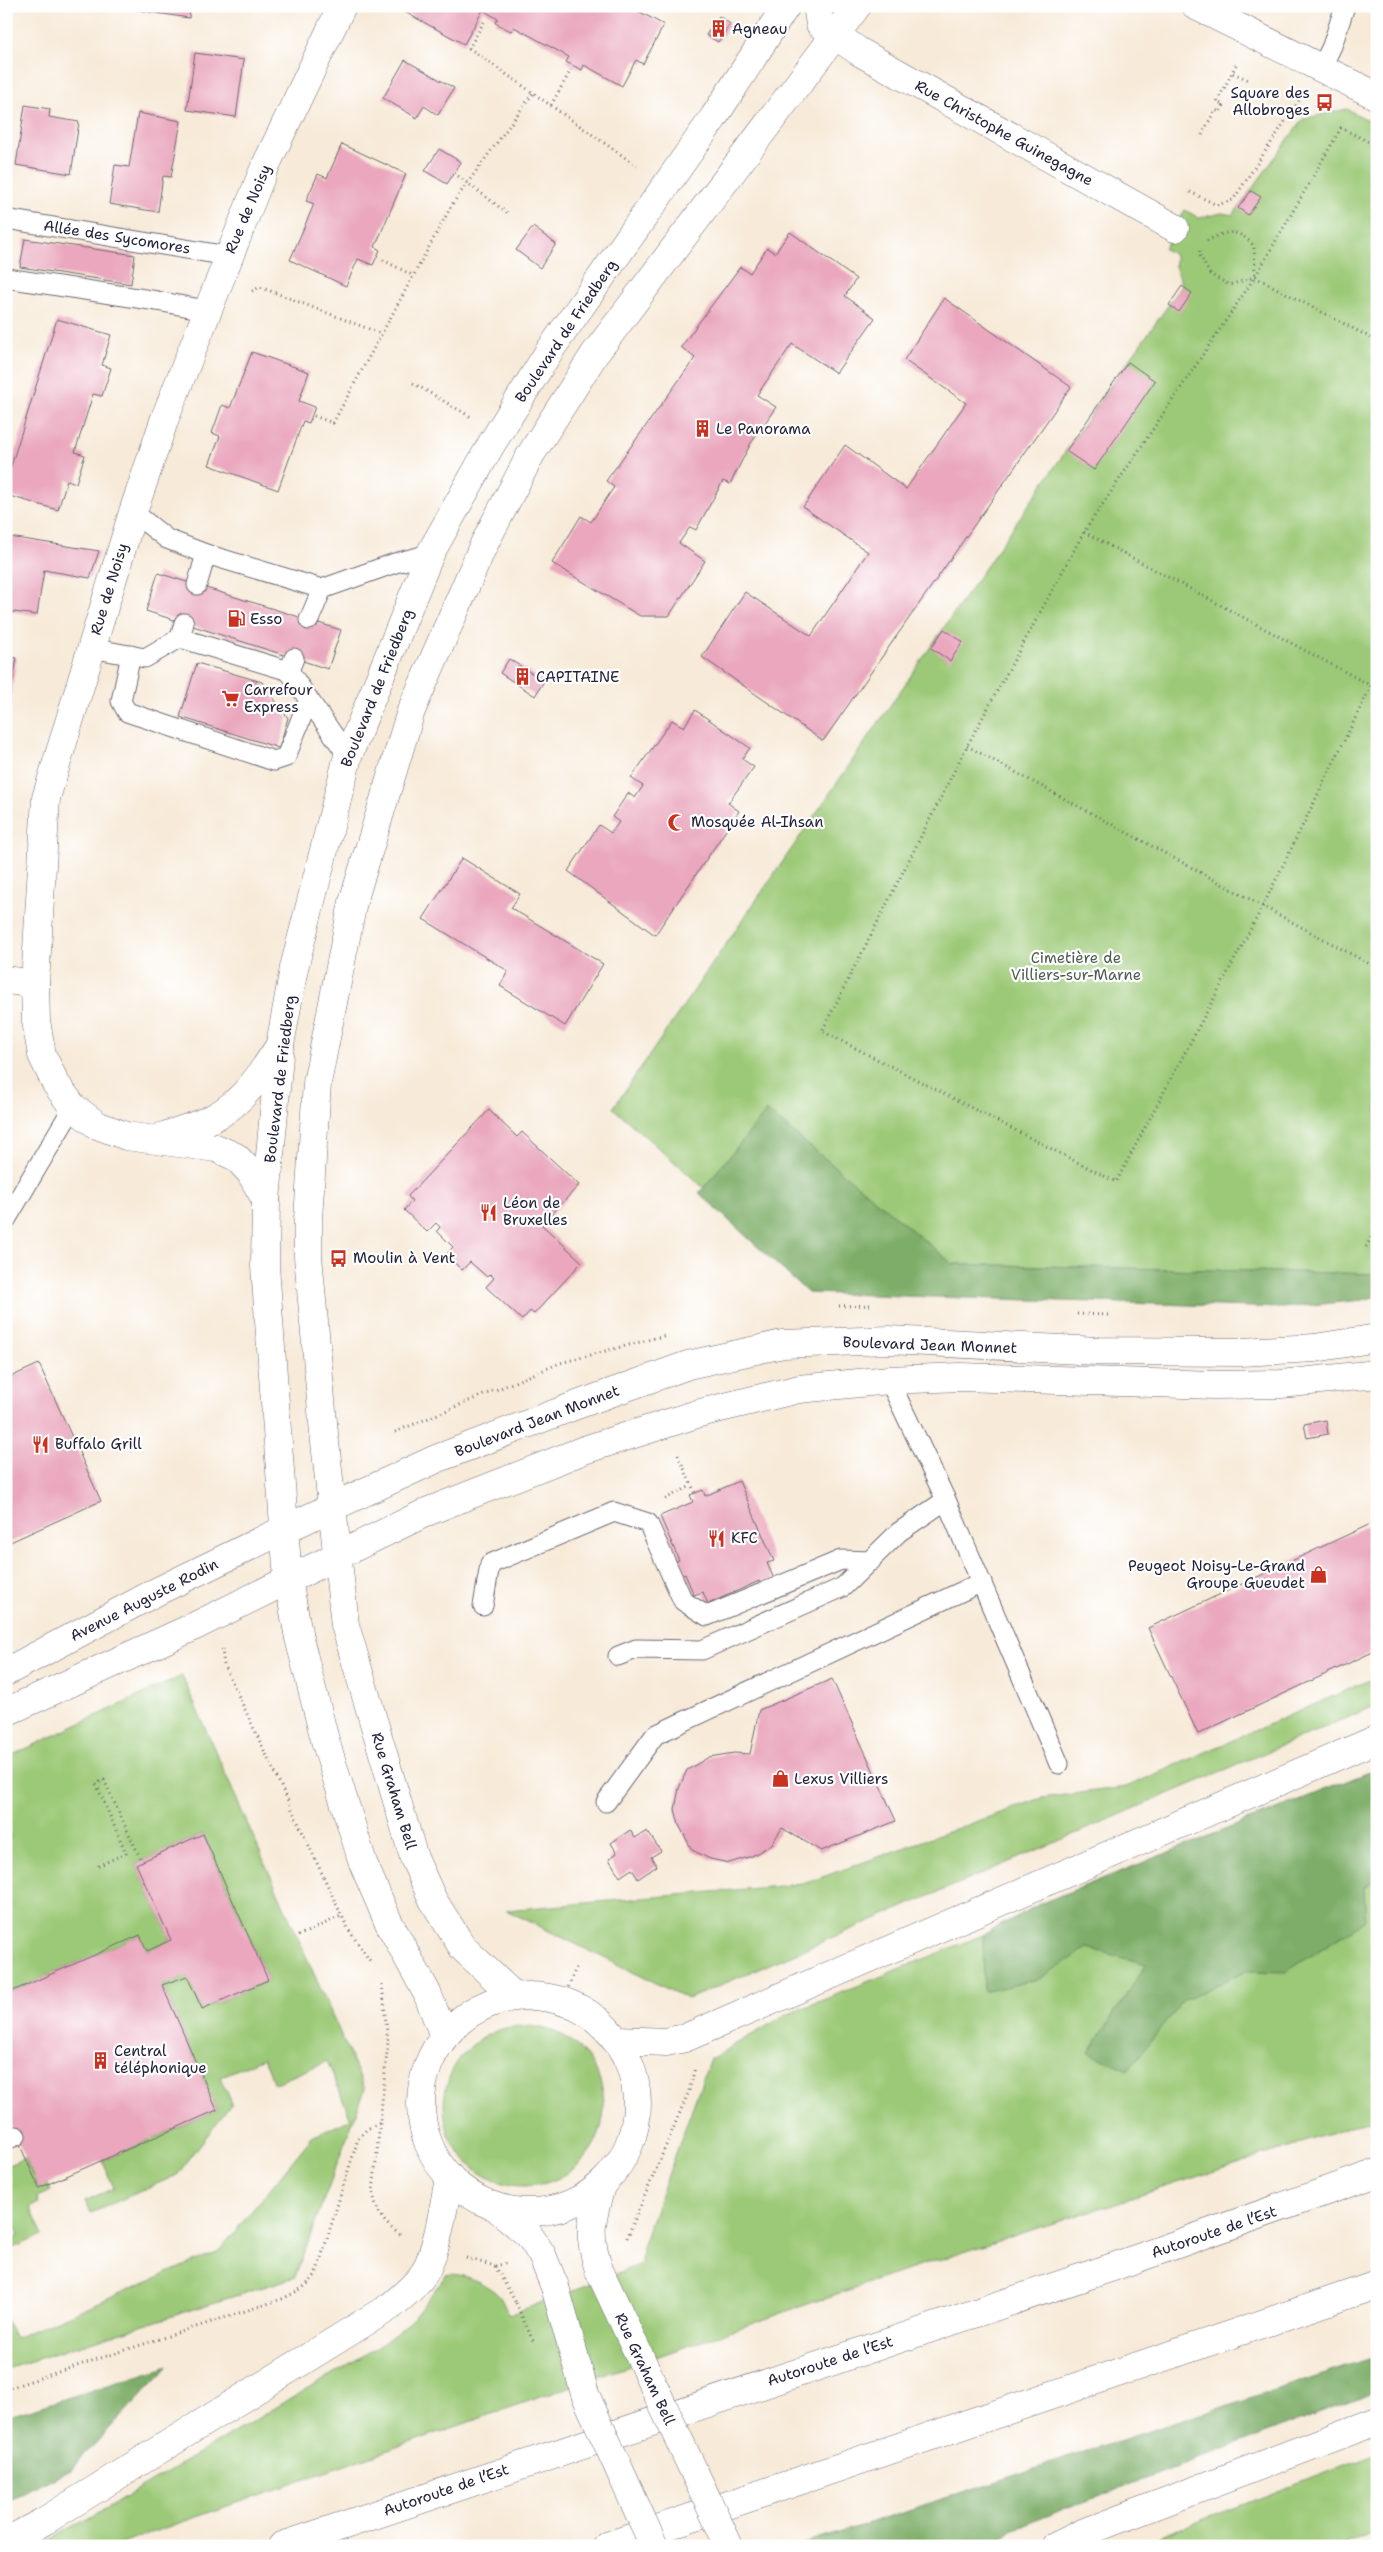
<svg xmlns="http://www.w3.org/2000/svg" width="1383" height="2552" font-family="'Shantell Sans',sans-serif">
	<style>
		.green { fill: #9cc977; stroke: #5f7659 }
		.forest { fill: #7dad68; stroke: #506852 }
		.building { fill: #eaa7be }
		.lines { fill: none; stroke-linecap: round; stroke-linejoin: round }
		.lane-casing { stroke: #6d6872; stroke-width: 21 }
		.street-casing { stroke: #6d6872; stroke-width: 29 }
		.secondary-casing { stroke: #6d6872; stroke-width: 29 }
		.highway-casing { stroke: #6d6872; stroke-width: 29 }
		.path { stroke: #6d6872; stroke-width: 3; stroke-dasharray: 1 4; stroke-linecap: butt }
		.lane { stroke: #fff; stroke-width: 19 }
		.street { stroke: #fff; stroke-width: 28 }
		.secondary { stroke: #fff; stroke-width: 28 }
		.highway { stroke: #fff; stroke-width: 28 }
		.secondary-bridge-casing { stroke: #6d6872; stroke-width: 29; stroke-linecap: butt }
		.path-bridge { stroke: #6d6872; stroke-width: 3; stroke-dasharray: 1 4; stroke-linecap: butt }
		.secondary-bridge { stroke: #fff; stroke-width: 28 }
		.labels { text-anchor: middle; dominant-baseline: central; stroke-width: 4.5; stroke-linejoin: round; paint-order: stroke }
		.poi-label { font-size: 15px; fill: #22223b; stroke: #fff; text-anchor: start }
		.street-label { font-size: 15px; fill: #22223b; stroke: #fff }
		.park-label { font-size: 15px; fill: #4d5c50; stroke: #fff }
	</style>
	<rect width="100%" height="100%" fill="#fff"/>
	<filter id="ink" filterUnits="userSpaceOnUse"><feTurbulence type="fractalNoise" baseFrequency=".02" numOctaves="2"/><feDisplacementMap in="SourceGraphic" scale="10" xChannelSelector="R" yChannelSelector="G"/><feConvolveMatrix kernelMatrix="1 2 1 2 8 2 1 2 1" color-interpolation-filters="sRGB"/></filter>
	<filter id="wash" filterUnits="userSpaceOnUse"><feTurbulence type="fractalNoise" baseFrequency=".0096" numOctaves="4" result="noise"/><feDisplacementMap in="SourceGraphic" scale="20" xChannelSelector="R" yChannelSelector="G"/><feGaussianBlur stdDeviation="1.12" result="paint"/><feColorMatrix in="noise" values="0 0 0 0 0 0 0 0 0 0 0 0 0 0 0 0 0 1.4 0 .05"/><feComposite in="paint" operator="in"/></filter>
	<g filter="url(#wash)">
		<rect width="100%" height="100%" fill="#f7ead8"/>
		<g class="green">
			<path d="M 1347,109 L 1377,125 L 1377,1274 L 953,1264 L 767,1112 L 704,1188 L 613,1108 L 1107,391 L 1182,286 L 1175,266 L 1175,255 L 1164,249 L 1185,210 L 1199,218 L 1222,213 L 1233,215 L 1303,119 Z"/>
			<path d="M 182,1676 L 365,2089 L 295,2277 L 6,2369 L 6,2320 L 15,2338 L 219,2251 L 312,2137 L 351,2119 L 327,2061 L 274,2084 L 263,2058 L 220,2077 L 232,2103 L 177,2175 L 91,2213 L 85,2201 L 114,2188 L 102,2161 L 217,2110 L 162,1985 L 187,1976 L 202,2009 L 268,1980 L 203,1834 L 136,1864 L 171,1940 L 147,1951 L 140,1935 L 6,1994 L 6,1842 L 11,1835 L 6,1834 L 6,1758 Z"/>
			<path d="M 1377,1677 L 1377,1705 L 688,1999 L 506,1910 L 803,1884 L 1042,1798 L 1126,1787 Z"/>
			<path d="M 1377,1769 L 1377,2117 L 1351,2127 L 877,2280 L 113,2546 L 39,2546 L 124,2498 L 381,2345 L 411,2321 L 446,2275 C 459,2271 487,2284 497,2294 C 503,2299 505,2309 509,2315 L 641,2264 L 642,2247 L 710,2059 L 786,2015 L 983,1935 L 1042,1903 Z"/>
			<circle cx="524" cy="2106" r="80"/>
			<path d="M 25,2158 L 38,2188 L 48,2184 L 51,2191 L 37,2197 L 39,2203 L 30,2207 L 43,2235 L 6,2251 L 6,2243 L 19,2236 L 6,2208 L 6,2166 Z"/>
			<path d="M 1377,2453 L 1377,2529 L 1339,2546 L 1135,2546 Z"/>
		</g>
		<g class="forest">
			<path d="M 767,1111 L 953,1264 L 1377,1274 L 1377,1296 L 1363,1300 L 1282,1308 L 808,1293 L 699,1193 Z"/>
			<path d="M 1377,1769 L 1377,1880 L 1364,1887 L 1366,1920 L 1286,1972 L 1245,1971 L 1182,2002 L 1128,2070 L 1089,2053 L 1146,1964 L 1087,1948 L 1039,1979 L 984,1992 L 983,1935 L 1042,1903 Z"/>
			<path d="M 1377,2356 L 1377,2391 L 1013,2529 L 993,2546 L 799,2546 Z"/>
			<path d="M 169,2366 L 71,2469 L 6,2502 L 6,2417 Z"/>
		</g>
		<g id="blocks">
			<g class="building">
				<path d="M 112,6 L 191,6 L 189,18 Z"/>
				<path d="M 403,6 L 629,6 L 664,25 L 643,64 L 636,60 L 622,86 L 584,65 L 582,70 L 566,62 L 569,57 L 514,27 L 511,31 L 495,23 L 498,19 L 483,10 L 464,44 L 401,10 Z"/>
				<path d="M 719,16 L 730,24 L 718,42 L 706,35 Z"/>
				<path d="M 195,53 L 244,60 L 236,117 L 187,110 Z"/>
				<path d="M 405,60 L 454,88 L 438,115 L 424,106 L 417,118 L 383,98 Z"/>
				<path d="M 25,105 L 50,109 L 49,117 L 79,122 L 71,174 L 16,165 Z"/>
				<path d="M 138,113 L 181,121 L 171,177 L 163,176 L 158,212 L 109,204 L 115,165 L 129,167 Z"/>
				<path d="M 342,144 L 406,174 L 375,247 L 380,250 L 373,265 L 358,259 L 346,286 L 290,260 L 314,204 L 306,201 L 318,174 L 327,178 Z"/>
				<path d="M 439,149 L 461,162 L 447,184 L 425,171 Z"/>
				<path d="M 1251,191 L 1261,197 L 1248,215 L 1238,208 Z"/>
				<path d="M 533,227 L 556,244 L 540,268 L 516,250 Z"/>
				<path d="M 790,232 L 856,279 L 845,296 L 875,318 L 836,373 L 792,344 L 757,395 L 776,407 L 751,443 L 730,484 L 723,481 L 696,530 L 690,527 L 679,543 L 705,561 L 669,616 L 640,616 L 552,563 L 581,516 L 591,522 L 614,487 L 606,481 L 695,358 L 681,347 L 692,332 L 740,267 L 750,273 L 767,248 L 775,253 Z"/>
				<path d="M 25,239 L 135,255 L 131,284 L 20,267 Z"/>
				<path d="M 1182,286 L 1192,293 L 1179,312 L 1169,305 Z"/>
				<path d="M 944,298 L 1071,387 L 823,741 L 702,657 L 745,592 L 811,636 L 868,552 L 803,507 L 845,445 L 906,489 L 966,403 L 904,360 Z"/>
				<path d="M 57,319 L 111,335 L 102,365 L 111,368 L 102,396 L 93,394 L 75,452 L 85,455 L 76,483 L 67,480 L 58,510 L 6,495 L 6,482 Z"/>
				<path d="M 252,352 L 309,372 L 299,401 L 315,407 L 309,423 L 303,421 L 278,490 L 209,465 L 220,436 L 212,433 L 222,405 L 230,408 Z"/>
				<path d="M 1128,362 L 1155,381 L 1094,470 L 1066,451 Z"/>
				<path d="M 6,537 L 16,538 L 99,551 L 90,578 L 44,570 L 37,615 L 6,611 Z"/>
				<path d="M 158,573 L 341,630 L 328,669 L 146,611 Z"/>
				<path d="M 944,629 L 963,642 L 950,661 L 931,648 Z"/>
				<path d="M 6,656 L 17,658 L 9,702 L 6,702 Z"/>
				<path d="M 509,659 L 544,681 L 535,696 L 500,673 Z"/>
				<path d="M 197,663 L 262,682 L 288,718 L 279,748 L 180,717 Z"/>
				<path d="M 695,710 L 750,748 L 742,759 L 754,767 L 728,803 L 739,811 L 655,935 L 568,871 L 599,825 L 611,833 L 619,822 L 612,817 L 628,793 L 635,798 L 643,786 L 631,778 L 672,720 L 684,727 Z"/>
				<path d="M 462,858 L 520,894 L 511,908 L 603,964 L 565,1026 L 500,986 L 508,971 L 423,919 Z"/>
				<path d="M 489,1110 L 517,1137 L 522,1132 L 579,1185 L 542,1225 L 582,1262 L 534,1314 L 530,1311 L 522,1320 L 486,1287 L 494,1278 L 490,1274 L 487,1277 L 470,1262 L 462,1270 L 446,1255 L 453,1247 L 437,1231 L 440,1227 L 436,1223 L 427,1232 L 404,1210 L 412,1201 L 408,1196 Z"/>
				<path d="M 39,1364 L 101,1501 L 6,1544 L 6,1379 Z"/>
				<path d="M 1326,1420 L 1328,1434 L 1307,1438 L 1304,1424 Z"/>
				<path d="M 739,1481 L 774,1561 L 767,1563 L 774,1579 L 760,1586 L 759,1581 L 708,1604 L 703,1592 L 694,1595 L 685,1574 L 676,1578 L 670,1564 L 679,1560 L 660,1516 L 693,1502 L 690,1495 L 703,1490 L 705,1496 Z"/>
				<path d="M 1377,1521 L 1377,1650 L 1198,1734 L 1148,1628 Z"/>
				<path d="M 832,1679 L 896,1821 L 821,1851 L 782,1828 L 771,1845 L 752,1856 L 729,1863 L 710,1859 L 692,1850 L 679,1825 L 675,1809 L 679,1788 L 687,1770 L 709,1757 L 734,1753 L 750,1754 L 759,1710 Z"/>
				<path d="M 630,1830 L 635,1838 L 647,1831 L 661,1851 L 651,1857 L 657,1866 L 638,1879 L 632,1869 L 620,1877 L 609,1859 L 617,1853 L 611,1843 Z"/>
				<path d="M 203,1834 L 268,1980 L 202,2009 L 187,1976 L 162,1985 L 217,2110 L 39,2188 L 6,2114 L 6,1994 L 140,1935 L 147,1951 L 171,1940 L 136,1864 Z"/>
			</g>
		</g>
	</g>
	<g filter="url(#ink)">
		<use href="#blocks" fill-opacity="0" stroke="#6d6872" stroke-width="1"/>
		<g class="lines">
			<defs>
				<g id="lane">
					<path d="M 1321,69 L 1332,46 L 1345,6"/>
					<path d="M 6,219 L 228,256"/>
					<path d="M 6,278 L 157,301 L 206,310"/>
					<path d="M 133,512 L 167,539 L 206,554 L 197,585"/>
					<path d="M 206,554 L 322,589"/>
					<path d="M 309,620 L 322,589 L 395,563 L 430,554"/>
					<path d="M 180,638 L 289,671"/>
					<path d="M 91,648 L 145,658 L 180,638 L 184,623"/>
					<path d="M 131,655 L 121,701 L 127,712 L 274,761 L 286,757 L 308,701"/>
					<path d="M 294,658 L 289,671 L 348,756"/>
					<path d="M 6,1220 L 73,1107"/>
					<path d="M 889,1380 L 946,1500 L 1059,1764"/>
					<path d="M 483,1606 L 490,1564 L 614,1512 L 648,1523 L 683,1601 L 707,1616 L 841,1560 L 871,1561"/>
					<path d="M 618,1656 L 636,1649 L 702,1650 L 843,1587 L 899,1532 L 946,1500"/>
					<path d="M 606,1802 L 655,1735 L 982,1582"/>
					<path d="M 6,2140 L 16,2136"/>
				</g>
				<g id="street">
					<path d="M 817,6 L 820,24 L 858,51 L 1175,228"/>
					<path d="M 1196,6 L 1377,96"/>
					<path d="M 6,980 L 35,984"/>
					<path d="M 159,1138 C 177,1131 197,1126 213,1118 C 244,1102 262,1073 280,1045"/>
					<path d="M 266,1200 L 250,1172 L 236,1157 L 216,1148 L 126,1136 L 97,1125 L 73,1107 L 56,1084 L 42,1055 L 36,1021 L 35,984 L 46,798 L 133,512 L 165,418 L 264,169 L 342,6"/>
					<path d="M 6,1672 L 156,1592 L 283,1530"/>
					<path d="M 6,1712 L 191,1628 L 288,1580"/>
				</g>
				<g id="secondary">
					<path d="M 283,1530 L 436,1459 L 577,1405 L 688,1365 L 783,1344 L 889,1340 L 1098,1351 L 1241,1352 L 1315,1348 L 1377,1338"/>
					<path d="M 288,1580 L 429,1511 L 584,1450 L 700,1413 L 799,1389 L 889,1380 L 960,1377 L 1215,1385 L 1281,1384 L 1377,1374"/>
					<circle cx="529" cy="2104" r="108"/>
					<path d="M 514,1996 L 463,1948 L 433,1900 L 414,1858 L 345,1625 L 324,1433 L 308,1256 L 308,1219 L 317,1083 L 353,902 L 411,711 L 484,544 L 531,454 L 594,355 L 857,6"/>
					<path d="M 444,2036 L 427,1993 L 388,1921 L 363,1863 L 325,1740 L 299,1638 L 288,1580 L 265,1266 L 266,1200 L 280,1045 L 294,968 L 348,756 L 430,554 L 492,443 L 550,350 L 714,117 L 786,6"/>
					<path d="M 498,2209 L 529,2235 L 542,2255 L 555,2287"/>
					<path d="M 599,2270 C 587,2232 591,2223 601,2186"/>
				</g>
				<g id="highway">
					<path d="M 618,2040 L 666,2042 L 685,2038 L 1377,1739"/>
					<path d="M 6,2542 L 46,2520 L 391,2306 C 403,2296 418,2284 426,2270 C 439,2242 443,2208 449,2179"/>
					<path d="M 282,2546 L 1113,2267 L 1377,2173"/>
					<path d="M 607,2546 L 1377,2285"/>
					<path d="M 1056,2546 L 1083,2533 L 1377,2421"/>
				</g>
			</defs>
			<use href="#lane" class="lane-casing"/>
			<use href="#street" class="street-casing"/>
			<use href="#secondary" class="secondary-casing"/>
			<use href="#highway" class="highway-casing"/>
			<g class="path">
				<path d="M 484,22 L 469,48 L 637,166"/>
				<path d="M 1233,73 L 1251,81"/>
				<path d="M 551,105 L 571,70"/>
				<path d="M 1202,135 L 1215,110 L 1220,112 L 1224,105 L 1217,102 L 1236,65"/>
				<path d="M 1377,146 L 1341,128 L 1255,277 L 1084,532 L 967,746 L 822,1031 L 1116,1182 L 1263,906 L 1377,674"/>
				<path d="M 454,173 L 509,214"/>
				<path d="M 1190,192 L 1217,205 L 1233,200 L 1302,96"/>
				<path d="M 1207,241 C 1227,230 1238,228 1254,246 L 1255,275"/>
				<path d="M 1200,251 L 1199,254 L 1210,274 L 1229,285 L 1255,277 L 1377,341"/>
				<path d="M 383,260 L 414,276"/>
				<path d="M 252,291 L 260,287 L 382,334"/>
				<path d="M 413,383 L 471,417"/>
				<path d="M 314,416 L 333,423 L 453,203 L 533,93"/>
				<path d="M 1084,532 L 1377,689"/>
				<path d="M 967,746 L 1377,968"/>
				<path d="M 1366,1247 L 1377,1227"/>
				<path d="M 839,1306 L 870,1305"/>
				<path d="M 1077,1314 L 1108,1315"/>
				<path d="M 395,1432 L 560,1363 L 667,1335"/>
				<path d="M 678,1455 L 695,1493"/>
				<path d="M 665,1499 L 691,1486"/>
				<path d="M 222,1649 L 224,1665 L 348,1929 L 370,1961"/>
				<path d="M 98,1866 L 126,1853 L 96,1784 L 104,1780 L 142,1862"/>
				<path d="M 298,1936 L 341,1916"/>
				<path d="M 382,1984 L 388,2042 L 373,2192 C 376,2212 385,2226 403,2236"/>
				<path d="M 563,2001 L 577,1965"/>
				<path d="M 627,2238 L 689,2091 L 695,2068"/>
				<path d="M 466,2258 L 495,2266 L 508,2263"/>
				<path d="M 495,2266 L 516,2303"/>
				<path d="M 6,2389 L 282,2299 C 296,2292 307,2287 316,2274 L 358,2139 L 367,2129 L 379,2123"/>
			</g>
			<use href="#lane" class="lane"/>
			<use href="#street" class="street"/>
			<use href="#secondary" class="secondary"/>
			<use href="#highway" class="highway"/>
			<defs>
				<g id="secondary-bridge">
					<path d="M 599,2270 L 729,2546"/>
					<path d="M 555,2287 L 585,2394 L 654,2546"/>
				</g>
			</defs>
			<use href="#secondary-bridge" class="secondary-bridge-casing"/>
			<path class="path-bridge" d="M 516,2303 L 533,2341"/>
			<use href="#secondary-bridge" class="secondary-bridge"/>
		</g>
	</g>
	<defs>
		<symbol id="building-bare" viewBox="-9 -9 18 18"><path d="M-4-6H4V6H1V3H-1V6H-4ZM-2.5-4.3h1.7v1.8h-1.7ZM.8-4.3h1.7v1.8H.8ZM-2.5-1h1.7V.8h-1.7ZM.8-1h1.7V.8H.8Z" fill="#c8321e" stroke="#fff" stroke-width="2.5" paint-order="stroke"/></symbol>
		<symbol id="bus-bare" viewBox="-9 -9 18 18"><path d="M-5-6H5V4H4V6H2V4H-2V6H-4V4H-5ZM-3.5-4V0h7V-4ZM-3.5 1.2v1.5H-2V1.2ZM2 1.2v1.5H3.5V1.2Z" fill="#c8321e" stroke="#fff" stroke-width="2.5" paint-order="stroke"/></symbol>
		<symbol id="fuel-bare" viewBox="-9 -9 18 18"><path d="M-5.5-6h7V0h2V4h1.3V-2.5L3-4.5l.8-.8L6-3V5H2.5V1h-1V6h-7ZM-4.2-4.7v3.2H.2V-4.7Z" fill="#c8321e" stroke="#fff" stroke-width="2.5" paint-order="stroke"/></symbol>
		<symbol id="supermarket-bare" viewBox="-9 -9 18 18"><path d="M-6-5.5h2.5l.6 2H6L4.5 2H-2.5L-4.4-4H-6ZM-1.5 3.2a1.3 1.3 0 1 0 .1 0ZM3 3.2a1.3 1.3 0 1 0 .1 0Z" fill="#c8321e" stroke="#fff" stroke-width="2.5" paint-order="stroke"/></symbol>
		<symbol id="mosque-bare" viewBox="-9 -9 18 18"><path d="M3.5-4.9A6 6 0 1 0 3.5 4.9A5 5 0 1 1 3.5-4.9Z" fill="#c8321e" stroke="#fff" stroke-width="2.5" paint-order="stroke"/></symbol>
		<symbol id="restaurant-bare" viewBox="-9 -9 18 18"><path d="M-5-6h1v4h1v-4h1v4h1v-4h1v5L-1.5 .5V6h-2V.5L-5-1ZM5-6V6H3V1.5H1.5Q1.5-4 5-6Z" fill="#c8321e" stroke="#fff" stroke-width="2.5" paint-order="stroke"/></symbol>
		<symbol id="shop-bare" viewBox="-9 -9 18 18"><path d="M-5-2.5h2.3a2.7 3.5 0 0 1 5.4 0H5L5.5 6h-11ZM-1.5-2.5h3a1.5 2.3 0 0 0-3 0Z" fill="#c8321e" stroke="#fff" stroke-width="2.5" paint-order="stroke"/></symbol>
	</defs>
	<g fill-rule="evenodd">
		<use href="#building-bare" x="706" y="16" width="25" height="25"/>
		<use href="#bus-bare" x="1312" y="90" width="25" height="25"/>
		<use href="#building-bare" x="690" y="416" width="25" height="25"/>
		<use href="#fuel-bare" x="224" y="606" width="25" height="25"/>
		<use href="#building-bare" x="510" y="664" width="25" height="25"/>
		<use href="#supermarket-bare" x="218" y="686" width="25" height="25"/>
		<use href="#mosque-bare" x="664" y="810" width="25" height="25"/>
		<use href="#restaurant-bare" x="476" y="1200" width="25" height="25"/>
		<use href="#bus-bare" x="326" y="1246" width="25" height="25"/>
		<use href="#restaurant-bare" x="28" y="1432" width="25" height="25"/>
		<use href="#restaurant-bare" x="704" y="1526" width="25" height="25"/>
		<use href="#shop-bare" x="1306" y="1562" width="25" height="25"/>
		<use href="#shop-bare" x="768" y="1766" width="25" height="25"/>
		<use href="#building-bare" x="88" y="2048" width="25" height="25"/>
	</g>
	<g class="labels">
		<g class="poi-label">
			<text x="732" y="29">Agneau</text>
			<text x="1310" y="93" text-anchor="end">Square des<tspan x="1310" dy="17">Allobroges</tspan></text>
			<text x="716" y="429">Le Panorama</text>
			<text x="250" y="619">Esso</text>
			<text x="536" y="677">CAPITAINE</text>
			<text x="244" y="690">Carrefour<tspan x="244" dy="17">Express</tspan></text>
			<text x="691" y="822">Mosquée Al-Ihsan</text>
			<text x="503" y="1203">Léon de<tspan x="503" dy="17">Bruxelles</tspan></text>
			<text x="353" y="1258">Moulin à Vent</text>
			<text x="55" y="1444">Buffalo Grill</text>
			<text x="731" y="1538">KFC</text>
			<text x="1305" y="1566" text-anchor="end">Peugeot Noisy-Le-Grand<tspan x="1305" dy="17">Groupe Gueudet</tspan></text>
			<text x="794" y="1779">Lexus Villiers</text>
			<text x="114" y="2051">Central<tspan x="114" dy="17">téléphonique</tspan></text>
		</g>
		<g class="street-label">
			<text transform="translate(1004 133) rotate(29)">Rue Christophe Guinegagne</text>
			<text transform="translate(248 209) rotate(-67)">Rue de Noisy</text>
			<text transform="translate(117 237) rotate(9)">Allée des Sycomores</text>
			<text transform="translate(566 331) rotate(-56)">Boulevard de Friedberg</text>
			<text transform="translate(109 589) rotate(-73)">Rue de Noisy</text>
			<text transform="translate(377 688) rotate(-68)">Boulevard de Friedberg</text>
			<text transform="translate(280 1079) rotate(-83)">Boulevard de Friedberg</text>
			<text transform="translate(930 1345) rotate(2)">Boulevard Jean Monnet</text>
			<text transform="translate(537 1421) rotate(-21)">Boulevard Jean Monnet</text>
			<text transform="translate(144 1600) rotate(-27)">Avenue Auguste Rodin</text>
			<text transform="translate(394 1791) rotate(73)">Rue Graham Bell</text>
			<text transform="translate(1214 2232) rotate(-19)">Autoroute de l’Est</text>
			<text transform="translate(830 2361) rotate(-18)">Autoroute de l’Est</text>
			<text transform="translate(645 2369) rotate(65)">Rue Graham Bell</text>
			<text transform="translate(446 2490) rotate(-19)">Autoroute de l’Est</text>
		</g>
		<g class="park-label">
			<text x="1076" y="958">Cimetière de<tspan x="1076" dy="17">Villiers-sur-Marne</tspan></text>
		</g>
	</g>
	<rect width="1383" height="2552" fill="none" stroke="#fff" stroke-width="25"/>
</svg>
